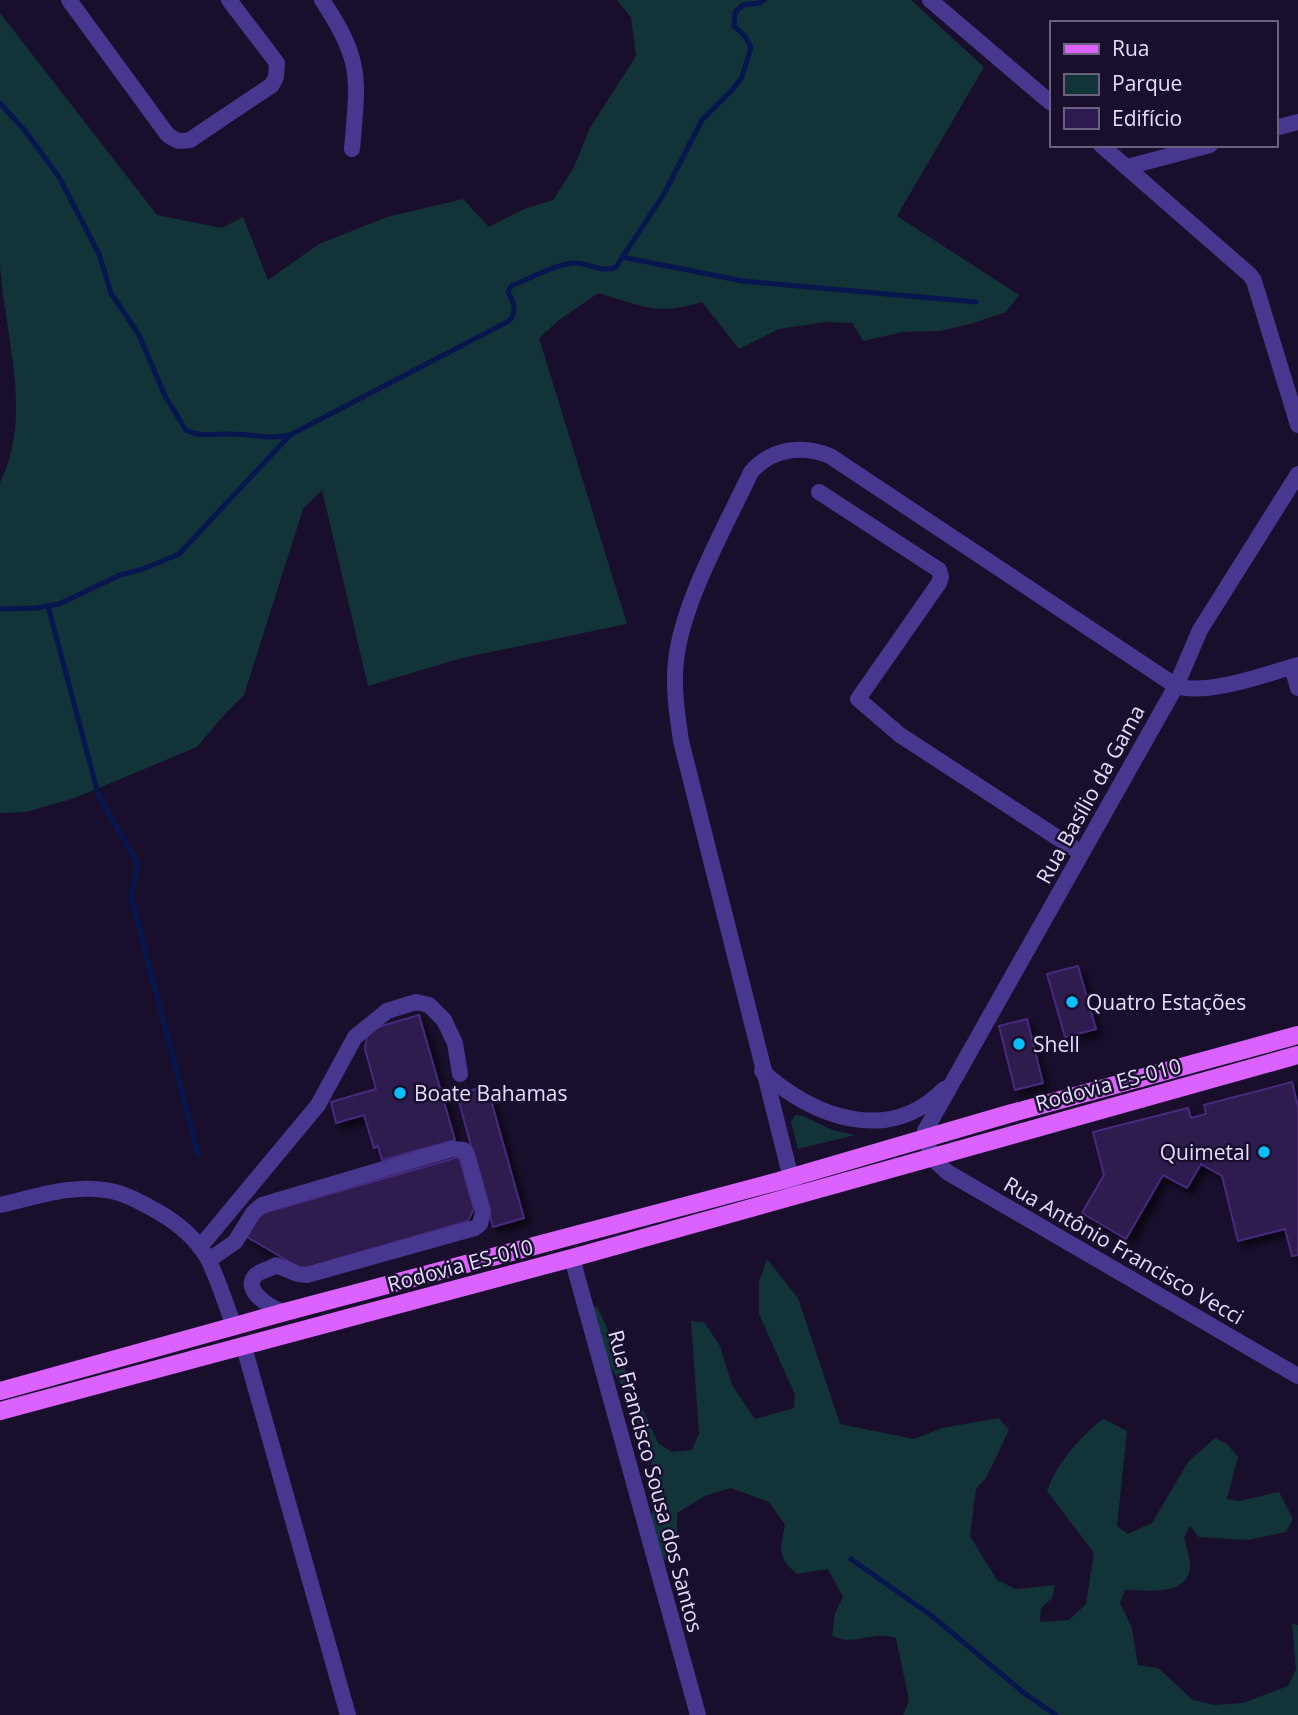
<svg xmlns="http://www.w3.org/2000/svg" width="1298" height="1715" font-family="'Open Sans',sans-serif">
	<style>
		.green { fill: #123337 }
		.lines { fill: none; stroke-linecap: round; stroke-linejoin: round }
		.stream { stroke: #07164e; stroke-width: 5 }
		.building { fill: #2d1a4f; stroke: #472a7d; stroke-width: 2; filter: url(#shadow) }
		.minor { stroke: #47378f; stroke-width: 16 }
		.major { stroke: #dc62ff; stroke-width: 18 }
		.poi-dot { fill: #07c1ff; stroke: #190f2d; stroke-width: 2.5 }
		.labels { text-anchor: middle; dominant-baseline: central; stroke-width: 5; stroke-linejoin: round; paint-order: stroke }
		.street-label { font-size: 21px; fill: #e4dbff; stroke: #190f2d }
		.poi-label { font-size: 21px; fill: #e4dbff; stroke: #190f2d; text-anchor: start }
	</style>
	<defs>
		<filter id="shadow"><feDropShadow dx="6" dy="6" stdDeviation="3.5" flood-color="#0009"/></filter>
	</defs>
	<rect width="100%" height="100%" fill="#190f2d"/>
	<g class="green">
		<path d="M 617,0 L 911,0 L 984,67 L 897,216 L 1019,295 L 1006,312 L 970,324 L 940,331 L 903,332 L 863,341 L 852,323 L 825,322 L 779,329 L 739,349 L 702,302 C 655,316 643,306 598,293 L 558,321 L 539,338 L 627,624 L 462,658 L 368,686 L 322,490 L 303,509 L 244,695 L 223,716 L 197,747 L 75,798 L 26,812 L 0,813 L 0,483 C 34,414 4,335 0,263 L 0,13 L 157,215 L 222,228 L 243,217 L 268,280 L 319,244 L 387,217 L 463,199 L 489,227 L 524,209 L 553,200 L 573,169 L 590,128 L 636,56 L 631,17 Z"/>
		<path d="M 795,1115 L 803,1116 L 832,1130 L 855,1135 L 798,1149 L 791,1122 Z"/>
		<path d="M 767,1259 L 798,1298 L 840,1424 L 914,1439 L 942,1428 L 999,1418 L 1009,1430 L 986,1478 L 976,1489 L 970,1536 L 997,1580 L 1016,1589 L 1055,1585 L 1052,1598 L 1041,1608 L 1040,1622 L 1069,1620 L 1086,1604 L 1094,1553 L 1047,1491 C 1056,1464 1081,1436 1103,1419 L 1127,1431 L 1117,1526 L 1128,1534 L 1152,1523 L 1188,1462 L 1215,1438 L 1227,1444 L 1238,1457 L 1227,1499 L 1239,1501 L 1279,1492 L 1293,1519 L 1286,1532 L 1248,1540 L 1199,1537 L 1190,1526 L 1184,1538 C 1186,1546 1190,1557 1190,1565 C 1190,1597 1146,1590 1125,1590 L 1120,1603 L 1132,1628 L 1138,1665 L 1158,1668 L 1193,1700 L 1215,1705 L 1243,1703 L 1288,1686 L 1296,1669 L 1292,1624 L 1298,1625 L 1298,1715 L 903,1715 L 909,1700 L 896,1638 C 870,1630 856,1647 832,1636 L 835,1613 L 843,1597 L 828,1569 L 797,1574 C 776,1557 781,1549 785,1525 L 769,1502 L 731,1488 L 705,1496 L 677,1513 L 677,1554 L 665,1560 L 643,1539 L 653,1509 L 655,1475 L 629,1398 L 579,1315 L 586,1302 L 598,1308 L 658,1443 L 672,1452 L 692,1450 L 699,1433 L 691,1321 L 704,1322 L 720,1346 L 732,1385 L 755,1419 L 794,1408 L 795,1395 L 759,1314 L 759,1282 Z"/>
	</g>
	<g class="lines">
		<g class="stream">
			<path d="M 0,103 L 26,132 L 59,177 L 99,254 L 111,293 L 139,335 L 165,396 L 186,430 C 200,438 217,433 232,434 C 252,434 269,440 289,435"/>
			<path d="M 622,257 L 743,281 L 976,302"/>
			<path d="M 48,606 L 99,797 L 138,864 L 131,896 L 198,1154"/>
			<path d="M 0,609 L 36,608 L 59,604 L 120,575 L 143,569 L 179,554 L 290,435 L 509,321 C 518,312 513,301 508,292 L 511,286 C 530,279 553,265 573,263 C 587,262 603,274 616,267 L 664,194 L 702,120 L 733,89 L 742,77 L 751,47 L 745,36 L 734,26 L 735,12 L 743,5 L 759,3 L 764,0"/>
			<path d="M 851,1559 L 932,1616 L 1024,1693 L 1056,1715"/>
		</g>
	</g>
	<g class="building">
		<path d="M 1078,966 L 1096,1029 L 1065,1037 L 1047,974 Z"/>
		<path d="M 419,1015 L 455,1140 L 382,1160 L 378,1146 L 374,1148 L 364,1115 L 336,1123 L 331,1102 L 376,1089 L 365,1049 L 368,1030 Z"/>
		<path d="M 1027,1019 L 1043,1083 L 1015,1090 L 999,1026 Z"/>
		<path d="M 1292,1082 L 1298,1107 L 1298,1255 L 1292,1256 L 1285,1229 L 1238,1241 L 1222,1176 L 1201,1164 L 1187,1188 L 1163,1175 L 1126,1239 L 1082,1213 L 1104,1175 L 1093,1132 L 1188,1108 L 1191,1118 L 1206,1114 L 1204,1105 Z"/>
		<path d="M 487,1086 L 524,1218 L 493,1227 L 457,1094 Z"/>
		<path d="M 459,1157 L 474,1209 L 468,1221 L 302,1269 L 247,1237 L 260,1214 Z"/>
	</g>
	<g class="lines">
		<g class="minor">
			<path d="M 69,0 L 167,134 C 175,141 180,142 190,140 L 272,85 L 276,77 L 277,63 L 229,0"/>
			<path d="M 322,0 C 363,61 358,79 352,149"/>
			<path d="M 930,0 L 1051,103"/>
			<path d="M 1275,128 L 1298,122"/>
			<path d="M 1101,145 L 1250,275 L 1254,281 L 1298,425"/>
			<path d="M 1127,167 L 1210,145"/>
			<path d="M 1298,474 L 1200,630 L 1176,686 L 925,1131 L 931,1157 L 947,1172 L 1298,1376"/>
			<path d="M 819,492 L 939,570 L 941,577 L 939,583 L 858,699 L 900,735 L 1081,853"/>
			<path d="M 1292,667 L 1298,688"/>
			<path d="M 762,1071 C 812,1117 889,1146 944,1089"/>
			<path d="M 794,1190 L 681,741 C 677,714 673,687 676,661 C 682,602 726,526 751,472 C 771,449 802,444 830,456 L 1176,686 C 1207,696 1266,674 1298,665"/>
			<path d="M 0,1205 C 35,1197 75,1183 111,1191 C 129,1195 144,1204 160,1213 C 179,1224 199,1241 209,1261 C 219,1282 226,1305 234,1326"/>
			<path d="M 200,1247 L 318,1105 L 355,1037 L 387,1011 L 416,1002 L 429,1005 L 444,1020 L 455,1043 L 460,1074"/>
			<path d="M 572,1258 L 698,1715"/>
			<path d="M 209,1260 L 235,1242 L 253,1213 L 262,1205 L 452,1149 L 464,1150 L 467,1154 L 483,1212 L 480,1224 L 475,1228 L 307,1275 L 298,1274 L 276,1265 C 270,1270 261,1270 256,1275 C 240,1290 273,1310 285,1312"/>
			<path d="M 244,1347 L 348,1715"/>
		</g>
		<g class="major">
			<path d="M 0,1391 L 285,1312 L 779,1181 L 1005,1115 L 1298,1035"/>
			<path d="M 0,1411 L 572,1258 L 1298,1055"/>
		</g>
	</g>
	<g class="poi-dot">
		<circle cx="1072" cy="1002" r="7"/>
		<circle cx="1019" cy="1044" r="7"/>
		<circle cx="400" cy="1093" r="7"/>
		<circle cx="1264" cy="1152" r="7"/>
	</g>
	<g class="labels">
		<g class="street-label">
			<text transform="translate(1090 794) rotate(-61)">Rua Basílio da Gama</text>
			<text transform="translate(1108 1084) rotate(-15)">Rodovia ES-010</text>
			<text transform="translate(1124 1250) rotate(30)">Rua Antônio Francisco Vecci</text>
			<text transform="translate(460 1265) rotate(-15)">Rodovia ES-010</text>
			<text transform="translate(656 1481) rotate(75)">Rua Francisco Sousa dos Santos</text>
		</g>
		<g class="poi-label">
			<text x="1086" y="1002">Quatro Estações</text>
			<text x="1033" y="1044">Shell</text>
			<text x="414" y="1093">Boate Bahamas</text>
			<text x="1250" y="1152" text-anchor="end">Quimetal</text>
		</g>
	</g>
	<rect x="1050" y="21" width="228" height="126" fill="#190f2d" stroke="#6a6181" stroke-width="2"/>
	<rect x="1064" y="44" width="35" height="10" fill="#dc62ff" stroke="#6a6181" stroke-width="2"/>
	<text x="1112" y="56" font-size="21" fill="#e4dbff">Rua</text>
	<rect x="1064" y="74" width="35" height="21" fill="#123337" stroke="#6a6181" stroke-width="2"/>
	<text x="1112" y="91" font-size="21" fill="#e4dbff">Parque</text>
	<rect x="1064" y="108" width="35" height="21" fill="#2d1a4f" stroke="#6a6181" stroke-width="2"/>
	<text x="1112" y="126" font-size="21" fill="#e4dbff">Edifício</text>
</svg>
